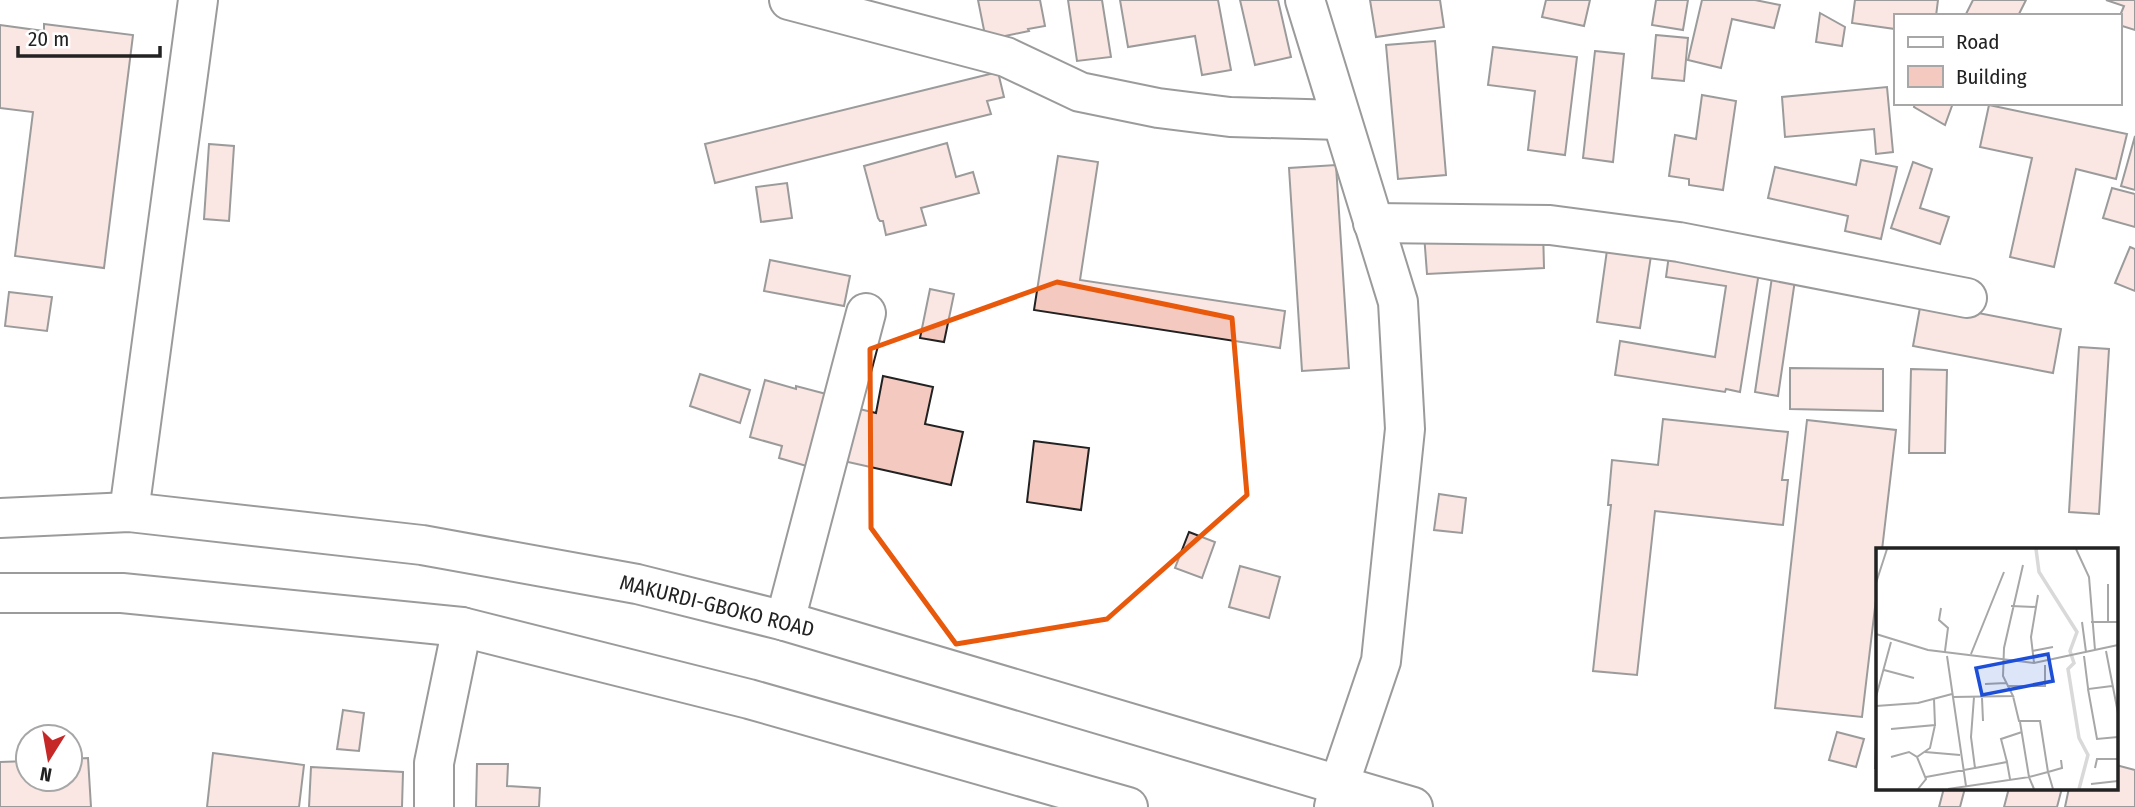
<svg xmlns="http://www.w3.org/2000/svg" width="2135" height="807" font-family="'Fira Sans Condensed',sans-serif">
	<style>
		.building { fill: #f3c9c0; stroke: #222; stroke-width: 2 }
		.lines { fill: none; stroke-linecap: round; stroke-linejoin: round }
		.minor-casing { stroke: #222; stroke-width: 42 }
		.primary-casing { stroke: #222; stroke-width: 42 }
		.minor { stroke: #fff; stroke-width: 38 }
		.primary { stroke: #fff; stroke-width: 38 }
		.marked { fill: none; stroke: #e8590c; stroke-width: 5; stroke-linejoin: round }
		.labels { text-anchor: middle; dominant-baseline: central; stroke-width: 5; stroke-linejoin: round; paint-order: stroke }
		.street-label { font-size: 21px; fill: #222; stroke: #fff }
		.inset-river { fill: none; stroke: #d9d9d9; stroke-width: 3.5 }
		.inset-road { fill: none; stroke: #a7a7a7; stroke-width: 2 }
		.view { fill: #1d4ed8; fill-opacity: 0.15; stroke: #1d4ed8; stroke-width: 3.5 }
		.inset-edge { fill: none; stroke: #222; stroke-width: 3.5 }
	</style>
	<rect width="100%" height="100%" fill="#fff"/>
	<g class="building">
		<path d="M 978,0 L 1040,0 L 1045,26 L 1028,29 L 1029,31 L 986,40 Z"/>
		<path d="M 1068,0 L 1102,0 L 1111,57 L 1077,61 Z"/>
		<path d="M 1120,0 L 1218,0 L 1231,70 L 1202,75 L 1195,36 L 1128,47 Z"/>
		<path d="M 1240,0 L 1278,0 L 1291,57 L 1255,65 Z"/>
		<path d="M 1370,0 L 1440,0 L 1444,27 L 1376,37 Z"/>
		<path d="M 1546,0 L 1590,0 L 1584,26 L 1542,17 Z"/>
		<path d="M 1656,0 L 1688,0 L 1683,30 L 1652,25 Z"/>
		<path d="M 1702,0 L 1755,0 L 1780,5 L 1774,28 L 1732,19 L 1721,68 L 1688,60 Z"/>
		<path d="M 1855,0 L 1938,0 L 1936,16 L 1895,16 L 1895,29 L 1852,23 Z"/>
		<path d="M 1973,0 L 2026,0 L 2018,16 L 1965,16 Z"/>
		<path d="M 2106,0 L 2135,0 L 2135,30 L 2119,25 L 2119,18 L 2124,6 Z"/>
		<path d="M 1820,13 L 1845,27 L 1842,46 L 1816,42 Z"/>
		<path d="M 44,24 L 133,35 L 104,268 L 15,256 L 33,112 L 0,108 L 0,25 L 44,31 Z"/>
		<path d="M 1656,35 L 1688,38 L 1684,81 L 1652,78 Z"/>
		<path d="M 1435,41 L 1446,175 L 1398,179 L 1386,45 Z"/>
		<path d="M 1493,47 L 1577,57 L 1565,155 L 1528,150 L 1535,91 L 1488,85 Z"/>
		<path d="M 1595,51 L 1624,54 L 1613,162 L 1583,158 Z"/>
		<path d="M 998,72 L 1004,97 L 987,101 L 991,114 L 715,183 L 705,144 Z"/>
		<path d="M 1887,87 L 1893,152 L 1876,154 L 1874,129 L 1785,137 L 1782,97 Z"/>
		<path d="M 1702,95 L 1736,101 L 1723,190 L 1689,185 L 1689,179 L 1669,176 L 1675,135 L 1696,139 Z"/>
		<path d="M 1915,103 L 1953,103 L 1945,125 L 1914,107 Z"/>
		<path d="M 1989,105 L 2127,134 L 2116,179 L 2076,169 L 2054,267 L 2010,257 L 2032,158 L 1980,147 Z"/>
		<path d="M 2135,136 L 2135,190 L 2121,186 Z"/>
		<path d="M 947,143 L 956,177 L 973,172 L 979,193 L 921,208 L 926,225 L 886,235 L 883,221 L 880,221 L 878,218 L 864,166 Z"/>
		<path d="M 209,144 L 234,146 L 229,221 L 204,219 Z"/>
		<path d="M 1058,156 L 1098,162 L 1080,280 L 1285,311 L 1280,348 L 1034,310 Z"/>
		<path d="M 1861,160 L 1897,167 L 1881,239 L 1845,231 L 1848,216 L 1768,198 L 1775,167 L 1856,185 Z"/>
		<path d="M 1913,162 L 1932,169 L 1920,208 L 1949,217 L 1940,244 L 1891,228 Z"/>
		<path d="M 1336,165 L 1349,368 L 1302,371 L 1289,168 Z"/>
		<path d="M 787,183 L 792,218 L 761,222 L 756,187 Z"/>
		<path d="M 2112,188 L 2135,194 L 2135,227 L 2103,218 Z"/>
		<path d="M 1543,228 L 1544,268 L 1427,274 L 1424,234 Z"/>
		<path d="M 1608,243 L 1652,249 L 1640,328 L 1597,322 Z"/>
		<path d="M 2130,247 L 2135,249 L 2135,291 L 2115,283 Z"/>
		<path d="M 1669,255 L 1760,266 L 1740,392 L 1726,389 L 1725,392 L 1615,375 L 1620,341 L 1715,357 L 1726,286 L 1666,277 Z"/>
		<path d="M 770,260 L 850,276 L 844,306 L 764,291 Z"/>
		<path d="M 1772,277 L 1795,280 L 1778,396 L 1755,392 Z"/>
		<path d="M 930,289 L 954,294 L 944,342 L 920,338 Z"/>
		<path d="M 9,292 L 52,297 L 47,331 L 5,326 Z"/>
		<path d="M 1921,302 L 2061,329 L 2053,373 L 1913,346 Z"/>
		<path d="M 2079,347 L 2109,349 L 2099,514 L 2069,512 Z"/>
		<path d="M 1790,368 L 1883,369 L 1883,411 L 1790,409 Z"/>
		<path d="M 1911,369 L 1947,370 L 1945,453 L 1909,453 Z"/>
		<path d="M 700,374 L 750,390 L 740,423 L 690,406 Z"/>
		<path d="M 883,376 L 933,387 L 925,424 L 963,432 L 951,485 L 839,460 L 851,407 L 876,413 Z"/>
		<path d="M 765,380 L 796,389 L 796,386 L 830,395 L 810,467 L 779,458 L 782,446 L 750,437 Z"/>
		<path d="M 1663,419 L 1788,432 L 1782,480 L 1788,480 L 1783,525 L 1655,511 L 1637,675 L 1593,671 L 1611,505 L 1608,505 L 1612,460 L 1658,465 Z"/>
		<path d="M 1807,420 L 1896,430 L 1882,550 L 1878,550 L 1878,582 L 1862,717 L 1775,708 Z"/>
		<path d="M 1034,441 L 1089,448 L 1081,510 L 1027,502 Z"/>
		<path d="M 1439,494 L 1466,498 L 1462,533 L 1434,530 Z"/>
		<path d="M 1189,532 L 1215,542 L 1202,578 L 1175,568 Z"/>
		<path d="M 1240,566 L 1280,577 L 1269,618 L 1229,607 Z"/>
		<path d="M 343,710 L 364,713 L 359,751 L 337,749 Z"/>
		<path d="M 1877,715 L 1878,715 L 1878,768 L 1875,768 Z"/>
		<path d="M 1837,732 L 1864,739 L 1856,767 L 1829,760 Z"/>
		<path d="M 213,753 L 304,765 L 299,807 L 207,807 Z"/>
		<path d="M 88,758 L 91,807 L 0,807 L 0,762 L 28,761 L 28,779 L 70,779 L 70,759 Z"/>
		<path d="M 477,764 L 508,764 L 507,786 L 540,788 L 539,807 L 476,807 Z"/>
		<path d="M 2116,765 L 2135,770 L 2135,807 L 2065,807 L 2069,788 L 2116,788 Z"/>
		<path d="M 311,767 L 403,772 L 402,807 L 309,807 Z"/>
		<path d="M 1944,788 L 1965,788 L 1960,807 L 1939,807 Z"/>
		<path d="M 2009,788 L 2062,788 L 2057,807 L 2004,807 Z"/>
	</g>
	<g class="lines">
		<defs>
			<g id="minor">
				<path d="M 789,0 L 1006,57 L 1080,92 L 1158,108 L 1230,117 L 1341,120"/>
				<path d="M 1305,0 L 1398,302 L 1405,429 L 1381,661 L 1339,785 L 1334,807"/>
				<path d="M 1373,223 L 1550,225 L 1679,242 L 1967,298"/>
				<path d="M 129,512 L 198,0"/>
				<path d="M 785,621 L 866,313"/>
				<path d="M 434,807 L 434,763 L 462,627"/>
			</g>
			<g id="primary">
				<path d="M 0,518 L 129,512 L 422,545 L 637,584 L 785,621 L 1413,807"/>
				<path d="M 0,593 L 122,593 L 462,627 L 749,699 L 1128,807"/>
			</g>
		</defs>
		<use href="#minor" class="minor-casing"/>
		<use href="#primary" class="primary-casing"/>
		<use href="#minor" class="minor"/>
		<use href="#primary" class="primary"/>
	</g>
	<path d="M0 0H2135V807H0ZM 1057,282 L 1232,318 L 1247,495 L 1107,619 L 956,644 L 871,528 L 870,349 Z" fill="#fff" fill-opacity=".55" fill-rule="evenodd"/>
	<path class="marked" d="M 1057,282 L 1232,318 L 1247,495 L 1107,619 L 956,644 L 871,528 L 870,349 Z"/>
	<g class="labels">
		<g class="street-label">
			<text transform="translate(717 606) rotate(14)">MAKURDI-GBOKO ROAD</text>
		</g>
	</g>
	<g transform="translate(1876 548)">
		<rect width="242" height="242" fill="#fff"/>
		<path class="inset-river" d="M 160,1 L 163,24 L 201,84 L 194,103 L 198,115 L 192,121 L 203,190 L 212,207 L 203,241"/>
		<path class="inset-road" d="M 200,1 L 213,29 L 219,102M 0,35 L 11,1M 232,36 L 232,73M 135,58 L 160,59M 65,60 L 63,72 L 72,80 L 69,103M 206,74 L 210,104M 215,74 L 242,74M 0,86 L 52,102 L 158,115 L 242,97M 156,103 L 177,99M 230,103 L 242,165M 95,106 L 128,24M 71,108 L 90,238M 208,108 L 212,140M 158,115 L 155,89 L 162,47M 8,122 L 38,130M 109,136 L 130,135M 131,138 L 169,138 L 169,117M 236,138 L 212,141 L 221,191 L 242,189M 137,148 L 143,173 L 164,173 L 172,224M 0,149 L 15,94M 77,149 L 137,148 L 127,128 L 128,100 L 147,17M 106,150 L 107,173M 0,158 L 42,155 L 76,146M 144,174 L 153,229 L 172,224 L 177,241M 15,181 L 59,177 L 58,151M 49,204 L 84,207M 15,209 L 33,204 L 41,209 L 50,231 L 42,241M 41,209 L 54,200 L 59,177M 131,214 L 125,191 L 146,184M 99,220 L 131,214 L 134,231M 219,220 L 221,211 L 242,211M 172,224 L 186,220 L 185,212M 50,229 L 99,220 L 95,189 L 98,149M 215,236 L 242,233M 72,241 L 153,229 L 158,241"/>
		<path class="view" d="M 172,106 L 177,133 L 106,147 L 100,120 Z"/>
		<rect width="242" height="242" class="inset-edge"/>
	</g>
	<rect x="1894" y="14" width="228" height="91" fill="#ffffff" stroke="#a7a7a7" stroke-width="2"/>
	<rect x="1908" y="37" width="35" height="10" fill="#ffffff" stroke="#a7a7a7" stroke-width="2"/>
	<text x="1956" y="49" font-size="21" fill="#222222">Road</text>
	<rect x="1908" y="66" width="35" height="21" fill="#f3c9c0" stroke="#a7a7a7" stroke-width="2"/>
	<text x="1956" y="84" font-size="21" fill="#222222">Building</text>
	<g transform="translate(49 758) rotate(191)"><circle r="33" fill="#ffffff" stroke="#a7a7a7" stroke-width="2"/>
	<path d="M0-5L12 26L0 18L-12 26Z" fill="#c62828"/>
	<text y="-10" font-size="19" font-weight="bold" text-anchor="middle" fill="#222222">N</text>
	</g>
	<path d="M18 46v10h142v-10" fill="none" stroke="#222222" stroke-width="3.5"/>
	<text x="28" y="46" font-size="21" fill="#222222" stroke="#ffffff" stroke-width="5" paint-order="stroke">20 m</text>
</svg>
